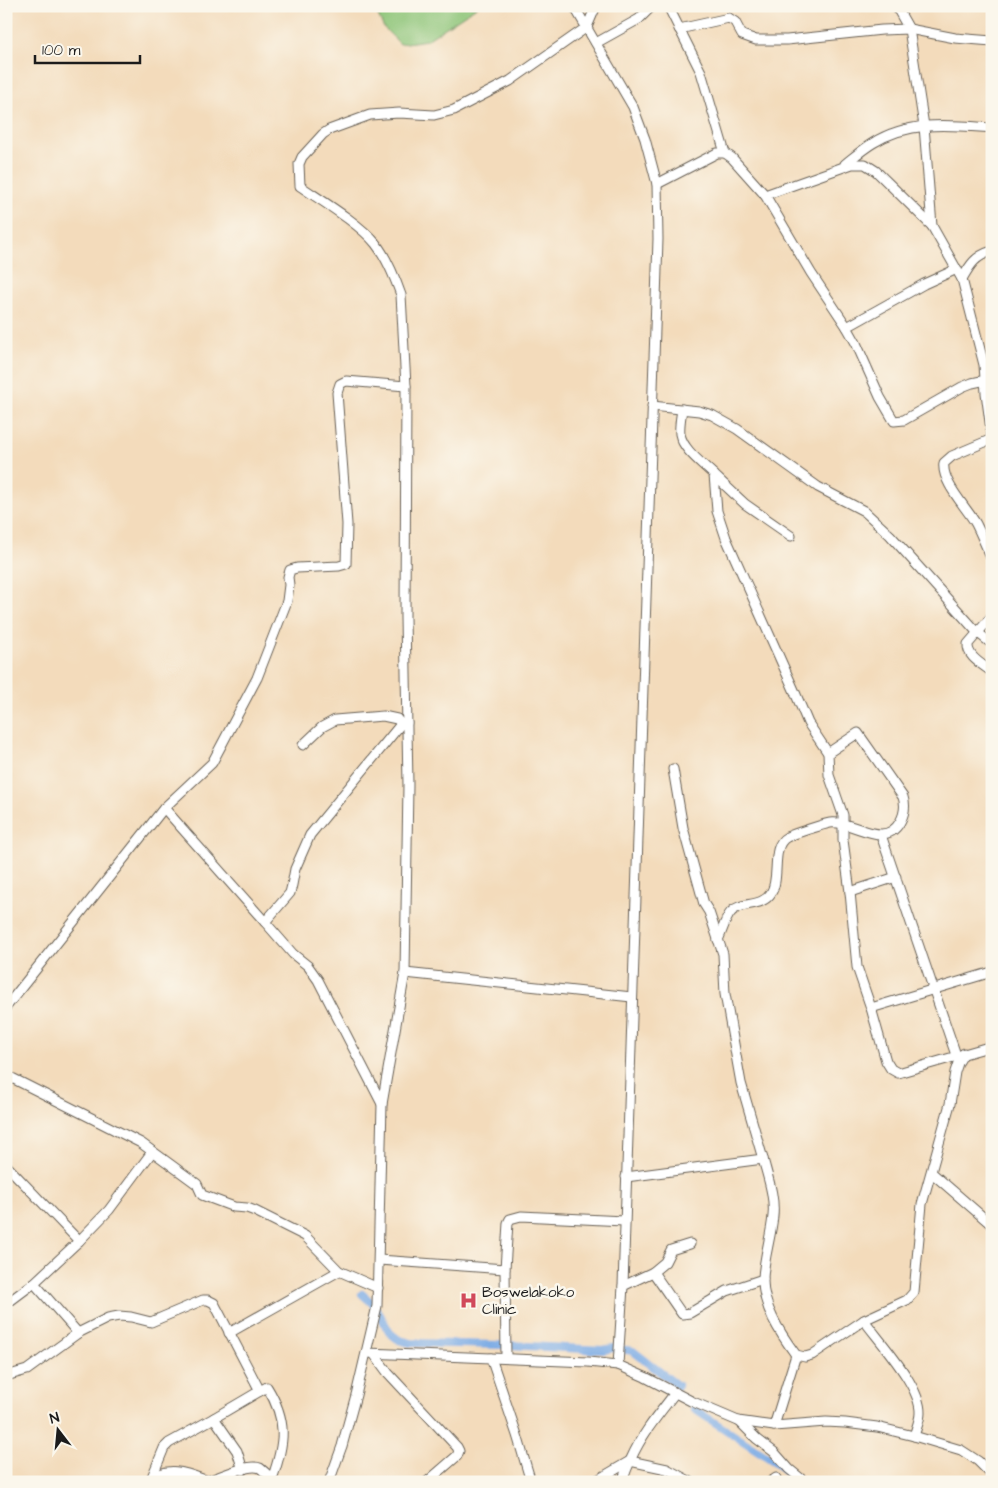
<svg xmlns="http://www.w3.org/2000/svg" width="998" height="1488" font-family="'Architects Daughter',sans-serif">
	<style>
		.green { fill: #8cc477; stroke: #54704a }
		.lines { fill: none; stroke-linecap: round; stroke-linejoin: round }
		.stream { stroke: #7babe5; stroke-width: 2 }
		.canal { stroke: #7babe5; stroke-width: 8 }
		.minor-casing { stroke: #675f54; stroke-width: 11 }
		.minor { stroke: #fff; stroke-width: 9 }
		.labels { text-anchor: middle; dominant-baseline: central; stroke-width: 5; stroke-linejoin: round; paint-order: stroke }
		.poi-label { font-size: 15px; fill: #1c1c1c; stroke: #fbf7ec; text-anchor: start }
	</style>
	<rect width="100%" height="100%" fill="#fbf7ec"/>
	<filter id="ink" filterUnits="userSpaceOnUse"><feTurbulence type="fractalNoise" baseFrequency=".02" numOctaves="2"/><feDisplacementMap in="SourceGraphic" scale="10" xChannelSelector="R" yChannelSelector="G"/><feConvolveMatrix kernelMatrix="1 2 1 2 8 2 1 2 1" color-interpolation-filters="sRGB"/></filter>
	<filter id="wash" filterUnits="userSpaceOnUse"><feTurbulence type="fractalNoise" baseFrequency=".0096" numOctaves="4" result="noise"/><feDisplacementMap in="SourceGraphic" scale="20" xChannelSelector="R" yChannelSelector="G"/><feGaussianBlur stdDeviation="1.12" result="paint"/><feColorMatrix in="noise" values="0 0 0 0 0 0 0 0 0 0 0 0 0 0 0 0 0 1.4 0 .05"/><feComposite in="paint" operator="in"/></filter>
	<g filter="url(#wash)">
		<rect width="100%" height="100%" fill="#f3dbbb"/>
		<path class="green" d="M 373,6 L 478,6 L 427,40 L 400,44 L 384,28 Z"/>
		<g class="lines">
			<path class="stream" d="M 978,656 L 992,664"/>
			<g class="canal">
				<path d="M 362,1294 L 372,1303 L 379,1313 L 390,1333 L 399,1340 L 411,1343 L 503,1345"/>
				<path d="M 509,1345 L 603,1350 L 613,1348 L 633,1351 L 678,1386"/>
				<path d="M 694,1409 L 778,1464 L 789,1474"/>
			</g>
		</g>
	</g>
	<g filter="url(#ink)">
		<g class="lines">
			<defs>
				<g id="minor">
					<path d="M 574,6 L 633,107 L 645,139 L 657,184 L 658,239 L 623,1286 L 618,1365"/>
					<path d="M 668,6 L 701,72 L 725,153"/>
					<path d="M 896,6 L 909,29 L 924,126 L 932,226"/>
					<path d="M 679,29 L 729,18 L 735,22 L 742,35 L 756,40 L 787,40 L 882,30 L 909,29 L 955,38 L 992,41"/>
					<path d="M 596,43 L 639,19 L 652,6"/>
					<path d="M 845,164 C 854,157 863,149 873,143 C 910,120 951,125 992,128"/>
					<path d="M 657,184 L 717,153 L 725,153 L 732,158 L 765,195 L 852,164 L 865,164 L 876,171 L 932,226 L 962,279 L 984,365 L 986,393 L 992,437"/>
					<path d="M 765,195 L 811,273 L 847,327 L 924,284 L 957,269"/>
					<path d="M 962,279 C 970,265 975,256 992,251"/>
					<path d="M 847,327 L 856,343 L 880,397 L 894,421 L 904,420 L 962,387 L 972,383 L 986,380"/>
					<path d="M 652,406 L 699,411 L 712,415 L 737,429 L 818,487 L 864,511 L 890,535 L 977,632 L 992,644"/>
					<path d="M 682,409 C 681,417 679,426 680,434 C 683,450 702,463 714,475 L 717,511 L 726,538 L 794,690 L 808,723 L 828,753 L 829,775 L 843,815 L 843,840 L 850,892 L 857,967 L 871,1008 L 886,1061 L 891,1069 L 898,1073 L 992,1046"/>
					<path d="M 992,439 L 952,456 L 944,463 C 941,482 967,508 976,524 C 982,536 987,548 992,560"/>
					<path d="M 714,475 L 745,504 L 791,536"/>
					<path d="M 992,616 L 968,644 C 967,657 982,664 992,672"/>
					<path d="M 303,745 L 322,727 L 335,720 L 383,716 L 397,719 L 401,724"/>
					<path d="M 164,808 L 265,922 L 290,893 L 292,885 L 295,869 L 310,835 L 401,724 L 407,723"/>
					<path d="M 881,835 L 956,1055"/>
					<path d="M 850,892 L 896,877"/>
					<path d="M 265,922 L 293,954 L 308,966 L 318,980 L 382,1104"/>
					<path d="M 718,940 C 722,932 725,919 731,912 C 741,901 762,908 771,893 C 781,878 770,846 787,837 C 793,834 824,824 830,823 C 854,820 884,850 900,822 C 905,813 906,806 903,797 L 858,733 L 828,753"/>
					<path d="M 405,973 L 632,997"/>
					<path d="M 6,1007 L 164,808 L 212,763 L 257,678 L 287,601 L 289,585 L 288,577 L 290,570 L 297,568 L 339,566 L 346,564 L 347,524 L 337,393 L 340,384 L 346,381 L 406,386"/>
					<path d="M 871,1008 L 992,972"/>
					<path d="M 6,1075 L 141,1143 L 197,1184 L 202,1195 L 234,1207 L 247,1208 L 255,1211 L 305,1236 L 339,1271 L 378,1288"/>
					<path d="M 763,1159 C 768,1178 775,1197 773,1216 C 771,1237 764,1257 763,1278 C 762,1306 780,1333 796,1355 L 774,1426"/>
					<path d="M 6,1165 L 79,1241"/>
					<path d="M 932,1173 L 992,1225"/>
					<path d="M 626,1177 L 763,1159 L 741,1083 L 725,994 L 723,954 L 709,912 L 704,904 L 683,828 L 673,769"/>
					<path d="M 379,1260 L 505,1269"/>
					<path d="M 653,1272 L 682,1314 L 690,1313 L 727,1291 L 763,1279"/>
					<path d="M 623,1286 L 653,1272 L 665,1262 L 671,1250 L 690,1244"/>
					<path d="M 6,1304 L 34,1283"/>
					<path d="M 864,1320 C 880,1342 921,1386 920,1413 C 920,1420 916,1429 914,1436"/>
					<path d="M 78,1333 L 108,1318 L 119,1316 L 131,1317 L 151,1322 L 203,1300 L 208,1300 L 214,1303 L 260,1391 L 214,1418 L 237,1451 L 243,1470"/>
					<path d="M 229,1333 L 339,1271"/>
					<path d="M 367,1353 L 588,1362 L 618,1365 L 645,1377 L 691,1401 L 738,1421 L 774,1426 L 826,1422 L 845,1423 L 877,1427 L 914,1436 L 961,1450 L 978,1461 L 992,1475"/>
					<path d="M 374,1354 L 388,1373 L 457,1447 L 459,1451 L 457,1456 L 427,1482"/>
					<path d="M 796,1355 L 805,1357 L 812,1355 L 864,1320 L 907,1300 L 914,1292 L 922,1204 L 950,1104 L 955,1072 L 958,1063 L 964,1053"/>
					<path d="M 491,1358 L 517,1435 L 531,1482"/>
					<path d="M 506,1358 L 505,1269 L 508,1223 L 510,1219 L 521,1216 L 624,1221"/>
					<path d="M 6,1376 L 27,1370 L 78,1333 L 34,1283 L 79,1241 L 109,1210 L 152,1152"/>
					<path d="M 260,1391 L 267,1387 C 288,1421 285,1443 272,1479"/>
					<path d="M 739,1421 L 757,1439 L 774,1452 L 789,1469 L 805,1482"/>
					<path d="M 152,1477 L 164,1448 L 169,1443 L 214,1418"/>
					<path d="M 148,1482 C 166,1464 187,1473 208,1481 C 219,1477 249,1463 260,1468 C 264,1471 269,1476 272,1479 L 272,1482"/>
					<path d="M 329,1482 L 342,1446 L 356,1395 L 377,1306 L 382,1104 L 405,973 L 408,785 L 405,617 L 406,386 L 401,295 C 395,278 387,258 376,244 C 360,224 322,201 300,186 L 299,164 L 302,157 L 323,134 L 329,130 L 370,115 L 399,113 L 434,115 L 454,110 L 510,81 L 587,27 L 596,6"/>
					<path d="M 594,1482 L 630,1461 L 667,1469 L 691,1482"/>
					<path d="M 623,1482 C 624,1473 628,1467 631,1459 C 642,1434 658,1415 675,1393"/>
					<path d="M 770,1482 L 776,1478"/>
				</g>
			</defs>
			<use href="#minor" class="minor-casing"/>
			<use href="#minor" class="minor"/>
		</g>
	</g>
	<defs>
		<symbol id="hospital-bare" viewBox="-9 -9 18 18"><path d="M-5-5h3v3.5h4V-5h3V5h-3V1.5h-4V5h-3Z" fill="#d1495b" stroke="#fbf7ec" stroke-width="2.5" paint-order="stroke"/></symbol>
	</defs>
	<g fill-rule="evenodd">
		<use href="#hospital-bare" x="456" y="1288" width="25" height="25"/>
	</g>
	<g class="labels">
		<g class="poi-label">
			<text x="482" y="1292">Boswelakoko<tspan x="482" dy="17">Clinic</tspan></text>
		</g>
	</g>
	<rect width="998" height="1488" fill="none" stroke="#fbf7ec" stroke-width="25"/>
	<g transform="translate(58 1430) rotate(344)" stroke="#fbf7ec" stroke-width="4" paint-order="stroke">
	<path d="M0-4L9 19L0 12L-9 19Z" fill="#1c1c1c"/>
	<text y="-8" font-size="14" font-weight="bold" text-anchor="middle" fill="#1c1c1c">N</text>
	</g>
	<path d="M35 55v8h105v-8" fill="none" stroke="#1c1c1c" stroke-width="2.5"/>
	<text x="42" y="55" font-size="15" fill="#1c1c1c" stroke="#fbf7ec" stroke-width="4" paint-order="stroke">100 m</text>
</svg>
